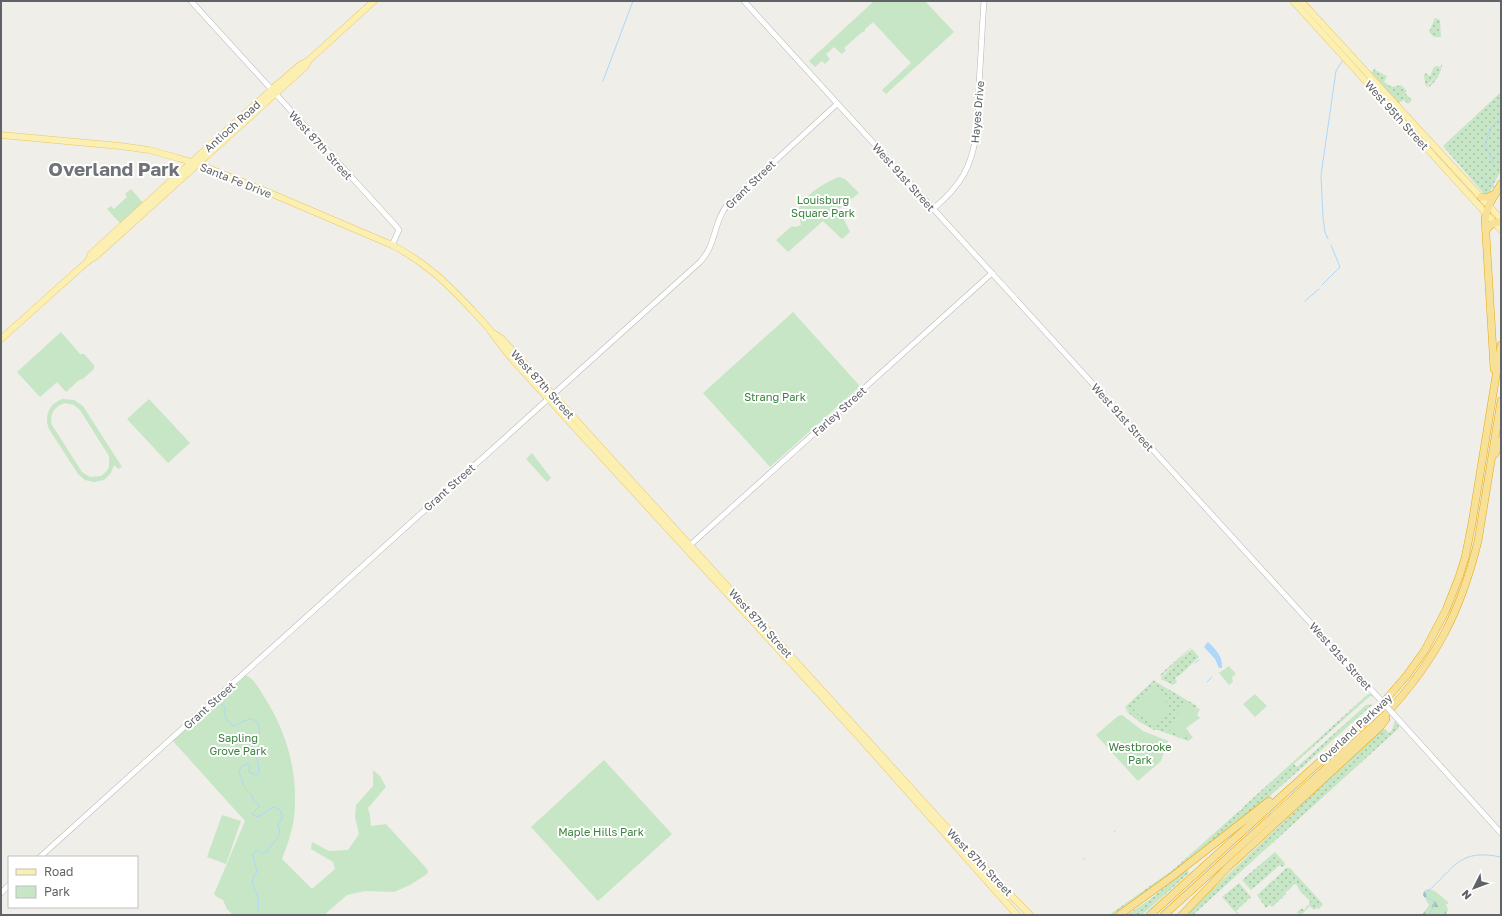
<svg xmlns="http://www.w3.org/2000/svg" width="1502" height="916" font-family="'Golos Text',sans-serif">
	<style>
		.grass { fill: url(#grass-dots) }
		.forest { fill: url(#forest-firs) }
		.park { fill: #c6e6c6; fill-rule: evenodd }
		.water { fill: #add8fa }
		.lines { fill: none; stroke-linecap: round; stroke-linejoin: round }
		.stream { stroke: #add8fa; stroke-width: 1 }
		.minor-casing { stroke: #b5b7bb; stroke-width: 6 }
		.major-casing { stroke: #eac667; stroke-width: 7 }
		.highway-casing { stroke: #eaa70d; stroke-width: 8 }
		.minor { stroke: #fff; stroke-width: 5 }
		.major { stroke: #fbf0b2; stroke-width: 6 }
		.highway { stroke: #f7e097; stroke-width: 7 }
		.minor-bridge-casing { stroke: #b5b7bb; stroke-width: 6; stroke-linecap: butt }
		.minor-bridge { stroke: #fff; stroke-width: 5 }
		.labels { text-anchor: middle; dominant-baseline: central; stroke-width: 4; stroke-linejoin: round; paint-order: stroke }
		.street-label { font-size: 11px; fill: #5f6267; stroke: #fff }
		.park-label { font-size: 11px; fill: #3a823f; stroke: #fff }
		.town-label { font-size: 19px; font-weight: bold; fill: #707479; stroke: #fff }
	</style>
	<defs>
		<pattern id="grass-dots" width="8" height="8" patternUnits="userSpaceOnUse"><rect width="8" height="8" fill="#c6e6c6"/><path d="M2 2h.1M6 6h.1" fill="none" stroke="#a4bea5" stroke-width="1.8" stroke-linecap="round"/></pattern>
		<pattern id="forest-firs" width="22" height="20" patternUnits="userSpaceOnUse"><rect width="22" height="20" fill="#c6e6c6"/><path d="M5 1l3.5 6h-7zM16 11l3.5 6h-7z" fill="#a4bea5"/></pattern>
	</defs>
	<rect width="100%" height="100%" fill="#f0eee8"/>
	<g class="grass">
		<path d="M 1435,18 L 1440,20 L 1441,37 L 1434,37 L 1429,32 Z"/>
		<path d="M 1442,63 C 1442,72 1435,84 1427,88 L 1437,74 L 1426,87 L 1424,76 L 1425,73 L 1430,76 L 1434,67 L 1437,66 L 1440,67 L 1438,73 Z"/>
		<path d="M 1376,67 L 1375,70 L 1387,76 L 1384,82 L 1392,87 L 1401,85 L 1407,91 L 1405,93 L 1412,100 L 1408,104 L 1404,100 L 1398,103 L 1371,73 Z"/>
		<path d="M 1501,92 L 1501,171 L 1493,185 L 1485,179 L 1493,186 L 1490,192 L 1484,194 L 1443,146 Z"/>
		<path d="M 1190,648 L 1191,648 L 1177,661 L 1192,649 L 1199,657 L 1180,675 L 1175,678 L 1177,682 L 1173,685 L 1161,679 L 1161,678 L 1177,662 L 1160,677 L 1161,674 Z"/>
		<path d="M 1154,680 L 1156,681 L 1149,688 L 1156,682 L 1197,706 L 1196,710 L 1184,703 L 1170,730 L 1191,739 L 1188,741 L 1158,730 L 1154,730 L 1195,745 L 1154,730 L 1141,723 L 1126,711 L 1125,710 L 1129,712 L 1126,708 L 1125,708 L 1126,706 Z"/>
		<path d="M 1368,694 L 1371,694 L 1374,697 L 1370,696 L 1294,764 L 1297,767 L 1366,705 L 1373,704 L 1260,805 L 1159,882 L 1112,915 L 1109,915 L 1174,869 L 1240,810 L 1242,810 L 1242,808 Z"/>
		<path d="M 1395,721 L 1399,726 L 1398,729 L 1193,915 L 1185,915 L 1383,728 L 1389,733 L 1392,730 Z"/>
		<path d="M 1275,852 L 1284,862 L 1285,865 L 1282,867 L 1280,865 L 1251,890 L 1242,880 Z"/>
		<path d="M 1286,868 L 1290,868 L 1323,904 L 1319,909 L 1317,908 L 1314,910 L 1310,906 L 1301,915 L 1297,912 L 1302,908 L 1304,910 L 1307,906 L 1309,905 L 1310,901 L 1300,891 L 1296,884 L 1293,885 L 1291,888 L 1285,893 L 1274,880 Z"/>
		<path d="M 1187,869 L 1189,873 L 1142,915 L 1127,915 L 1149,900 Z"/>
		<path d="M 1273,880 L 1286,894 L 1272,907 L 1270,905 L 1275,900 L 1266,908 L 1257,895 Z"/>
		<path d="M 1239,883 L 1251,897 L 1236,911 L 1240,915 L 1238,915 L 1222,897 Z"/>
	</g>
	<path class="forest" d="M 1427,889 C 1437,890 1440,896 1448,902 L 1448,904 L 1446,904 L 1448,910 L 1445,915 L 1422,915 L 1429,905 L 1423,895 L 1424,891 Z"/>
	<g class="park">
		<path d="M 874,1 L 925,1 L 954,32 L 886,94 L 882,90 L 911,63 L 873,22 L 865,29 L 865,31 L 861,33 L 844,48 L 846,50 L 842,54 L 834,47 L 826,54 L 830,59 L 825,64 L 822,61 L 815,67 L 809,61 Z"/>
		<path d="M 839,177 L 845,179 L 859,193 L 839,209 L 850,232 L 842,239 L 823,221 L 788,252 L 776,240 L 792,226 L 795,227 L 801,225 C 800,219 797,211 800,205 C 807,194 827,181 839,177 Z"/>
		<path d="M 131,189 L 144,204 L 121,223 L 119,222 L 107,209 L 111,206 L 114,209 L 127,197 L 125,194 Z"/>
		<path d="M 793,312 L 859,385 L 859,387 L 770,467 L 703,393 Z"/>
		<path d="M 61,332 L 80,354 L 84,354 L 94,365 L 94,369 L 83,379 L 79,380 L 66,392 L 57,382 L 40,397 L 17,372 Z"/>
		<path d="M 63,399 L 74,400 L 83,406 L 122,467 L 118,469 L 114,465 L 111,473 L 104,480 L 94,482 L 85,480 L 78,474 L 49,429 C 44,416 49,403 63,399 ZM 65,403 L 74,405 L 80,410 L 109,456 L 109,467 L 106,472 L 101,476 L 90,477 L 82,472 L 52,425 C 49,415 54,406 65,403 Z"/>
		<path d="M 149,399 L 190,443 L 168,463 L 127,419 Z"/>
		<path d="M 532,453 L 551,478 L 547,482 L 526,459 Z"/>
		<path d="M 1229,666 L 1236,674 L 1232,677 L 1233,682 L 1229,685 L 1219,673 Z"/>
		<path d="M 245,675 C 253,677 259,689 263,695 C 287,731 299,775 294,818 C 292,832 287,846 282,859 L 312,889 L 335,869 L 333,862 L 311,849 L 312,842 L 329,851 L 348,850 L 359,834 L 355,817 L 356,805 L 373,786 L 373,770 L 380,776 L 386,787 L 368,808 L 370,816 L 371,826 L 386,824 L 428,870 L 427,874 L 410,885 L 394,892 L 365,891 L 347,895 L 324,915 L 233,915 L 227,909 L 223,900 L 217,897 L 214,894 L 245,821 L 172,740 Z"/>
		<path d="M 1155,687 L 1160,689 C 1168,701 1171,711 1160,723 L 1152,724 L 1135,712 L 1133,707 Z"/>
		<path d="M 1255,694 L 1267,706 L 1255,717 L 1243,704 Z"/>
		<path d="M 1184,702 L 1196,710 L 1197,708 L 1200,709 L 1197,715 L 1200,718 L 1186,728 L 1193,738 L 1190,739 L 1169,730 Z"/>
		<path d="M 1122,715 L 1143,731 L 1168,741 L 1161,761 L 1138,781 L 1096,735 L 1118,716 Z"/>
		<path d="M 604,760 L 672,834 L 598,901 L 531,827 Z"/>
		<path d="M 222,815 L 241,821 L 226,864 L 207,857 Z"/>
	</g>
	<path class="water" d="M 1208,642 C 1216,649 1223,657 1222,668 L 1219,668 L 1215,659 L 1204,647 Z"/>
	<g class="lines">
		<g class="stream">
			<path d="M 603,81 L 633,1"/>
			<path d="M 1494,163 L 1485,145 L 1490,129 L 1501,116"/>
			<path d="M 1486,180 L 1494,186 L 1493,188"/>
			<path d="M 1328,239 L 1325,232 L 1323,218 L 1321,175 L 1336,71 L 1343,60"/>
			<path d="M 1322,285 L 1340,267 L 1331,245"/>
			<path d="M 1305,301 L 1319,289"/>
			<path d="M 1195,663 L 1199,660"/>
			<path d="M 1207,682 L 1212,677"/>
			<path d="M 221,704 L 225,707 L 225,718 L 234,726 C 243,723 255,711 259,728 C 260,732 260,735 258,738 L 252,737 L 250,740 L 258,762 L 259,772 L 256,775 L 249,772 L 250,765 L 247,764 L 241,767 L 239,771 L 244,787 L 252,795 L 253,800 L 258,804 L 259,807 L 252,814 L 257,817 C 263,815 267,810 273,807 L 279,809 L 282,814 L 282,819 L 278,824 L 280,834 C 276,841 270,846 266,853 L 262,853 L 256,850 L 253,855 L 257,872 C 247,885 255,885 258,898 C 259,902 258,907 258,911"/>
			<path d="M 1114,832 L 1115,831"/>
			<path d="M 1084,859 L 1085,859"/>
			<path d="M 1429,915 L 1435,904 L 1432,900 L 1427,898 L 1426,893 C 1455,868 1458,848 1501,857"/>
		</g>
		<defs>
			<g id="minor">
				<path d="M 191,1 L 396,226 L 399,230 L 392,245"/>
				<path d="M 744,1 L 1377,696"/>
				<path d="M 933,209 C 945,199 956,188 964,174 C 979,146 978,115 979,84 C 981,56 982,29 984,1"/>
				<path d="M 688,547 L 992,273"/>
				<path d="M 1396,717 L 1501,833"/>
				<path d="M 40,857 L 700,262 C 717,244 713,222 728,204 L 837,104"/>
				<path d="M 1,893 L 9,885"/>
			</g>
			<g id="major">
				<path d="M 1293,1 L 1501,230"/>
				<path d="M 1301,1 L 1501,219"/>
				<path d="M 1,135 L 120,146 L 149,150 L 178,158 L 198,164 L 270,193 L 392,245 C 425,262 447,283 472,310 C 478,317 487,325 492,333 C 501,346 510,357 521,369 L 859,737 L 1017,915"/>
				<path d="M 88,261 L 91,254 L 116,231 L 271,90 L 300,65 L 308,61"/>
				<path d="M 493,333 L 502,339 L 525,364 L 960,842 L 1030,915"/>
				<path d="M 1,339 L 88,261 L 95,257 L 305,67 L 309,60 L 374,1"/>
			</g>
			<g id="highway">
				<path d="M 1481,197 L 1488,197 L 1495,194"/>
				<path d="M 1486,230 C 1491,224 1493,222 1501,222"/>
				<path d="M 1494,369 L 1485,218 L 1489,205 L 1501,184"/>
				<path d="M 1495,454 L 1501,440"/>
				<path d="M 1119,915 L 1173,876 L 1269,801"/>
				<path d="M 1150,915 L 1377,710 L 1407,675 L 1425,650 L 1446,610 L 1459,577 L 1465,558 L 1472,523 L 1501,345"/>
				<path d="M 1164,915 L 1386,714 C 1436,660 1461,611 1478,541 L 1501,401"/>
				<path d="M 1182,915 L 1228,867 L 1379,728 L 1386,719"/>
			</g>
		</defs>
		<use href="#minor" class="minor-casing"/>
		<use href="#major" class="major-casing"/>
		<use href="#highway" class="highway-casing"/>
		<use href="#minor" class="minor"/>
		<use href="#major" class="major"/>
		<use href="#highway" class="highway"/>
		<defs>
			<path id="minor-bridge" d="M 1377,696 L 1396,717"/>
		</defs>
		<use href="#minor-bridge" class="minor-bridge-casing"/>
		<use href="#minor-bridge" class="minor-bridge"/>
	</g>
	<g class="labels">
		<g class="street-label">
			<text transform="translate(977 112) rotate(-85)">Hayes Drive</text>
			<text transform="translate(1397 115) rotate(48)">West 95th Street</text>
			<text transform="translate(232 126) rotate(-42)">Antioch Road</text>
			<text transform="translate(321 145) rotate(48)">West 87th Street</text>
			<text transform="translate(904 177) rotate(48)">West 91st Street</text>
			<text transform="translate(236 180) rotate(22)">Santa Fe Drive</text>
			<text transform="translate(750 184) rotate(-44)">Grant Street</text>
			<text transform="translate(543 384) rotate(48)">West 87th Street</text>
			<text transform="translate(839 411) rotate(-42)">Farley Street</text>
			<text transform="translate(1123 417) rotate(48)">West 91st Street</text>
			<text transform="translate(449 487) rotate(-42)">Grant Street</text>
			<text transform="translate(761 623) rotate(48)">West 87th Street</text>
			<text transform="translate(1341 656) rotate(48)">West 91st Street</text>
			<text transform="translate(209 705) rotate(-42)">Grant Street</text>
			<text transform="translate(1355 728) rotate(-43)">Overland Parkway</text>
			<text transform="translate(980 862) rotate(46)">West 87th Street</text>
		</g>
		<g class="park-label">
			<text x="823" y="199">Louisburg<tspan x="823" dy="13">Square Park</tspan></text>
			<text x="775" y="396">Strang Park</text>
			<text x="238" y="737">Sapling<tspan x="238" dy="13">Grove Park</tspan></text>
			<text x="1140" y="746">Westbrooke<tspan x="1140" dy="13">Park</tspan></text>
			<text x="601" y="831">Maple Hills Park</text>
		</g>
		<g class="town-label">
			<text x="114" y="168">Overland Park</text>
		</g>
	</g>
	<rect width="1502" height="916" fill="none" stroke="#5f6267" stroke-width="4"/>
	<rect x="8" y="856" width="130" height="52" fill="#ffffff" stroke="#bfc0c2"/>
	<rect x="16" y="869" width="20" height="6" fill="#fbf0b2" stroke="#bfc0c2"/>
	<text x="44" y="876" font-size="12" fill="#5f6267">Road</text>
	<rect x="16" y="886" width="20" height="12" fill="#c6e6c6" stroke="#bfc0c2"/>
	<text x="44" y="896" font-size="12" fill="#5f6267">Park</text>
	<g transform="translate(1474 888) rotate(228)" stroke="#ffffff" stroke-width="3" paint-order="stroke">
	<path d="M0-3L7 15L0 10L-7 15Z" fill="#5f6267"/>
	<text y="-6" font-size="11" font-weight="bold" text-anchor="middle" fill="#5f6267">N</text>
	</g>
</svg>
